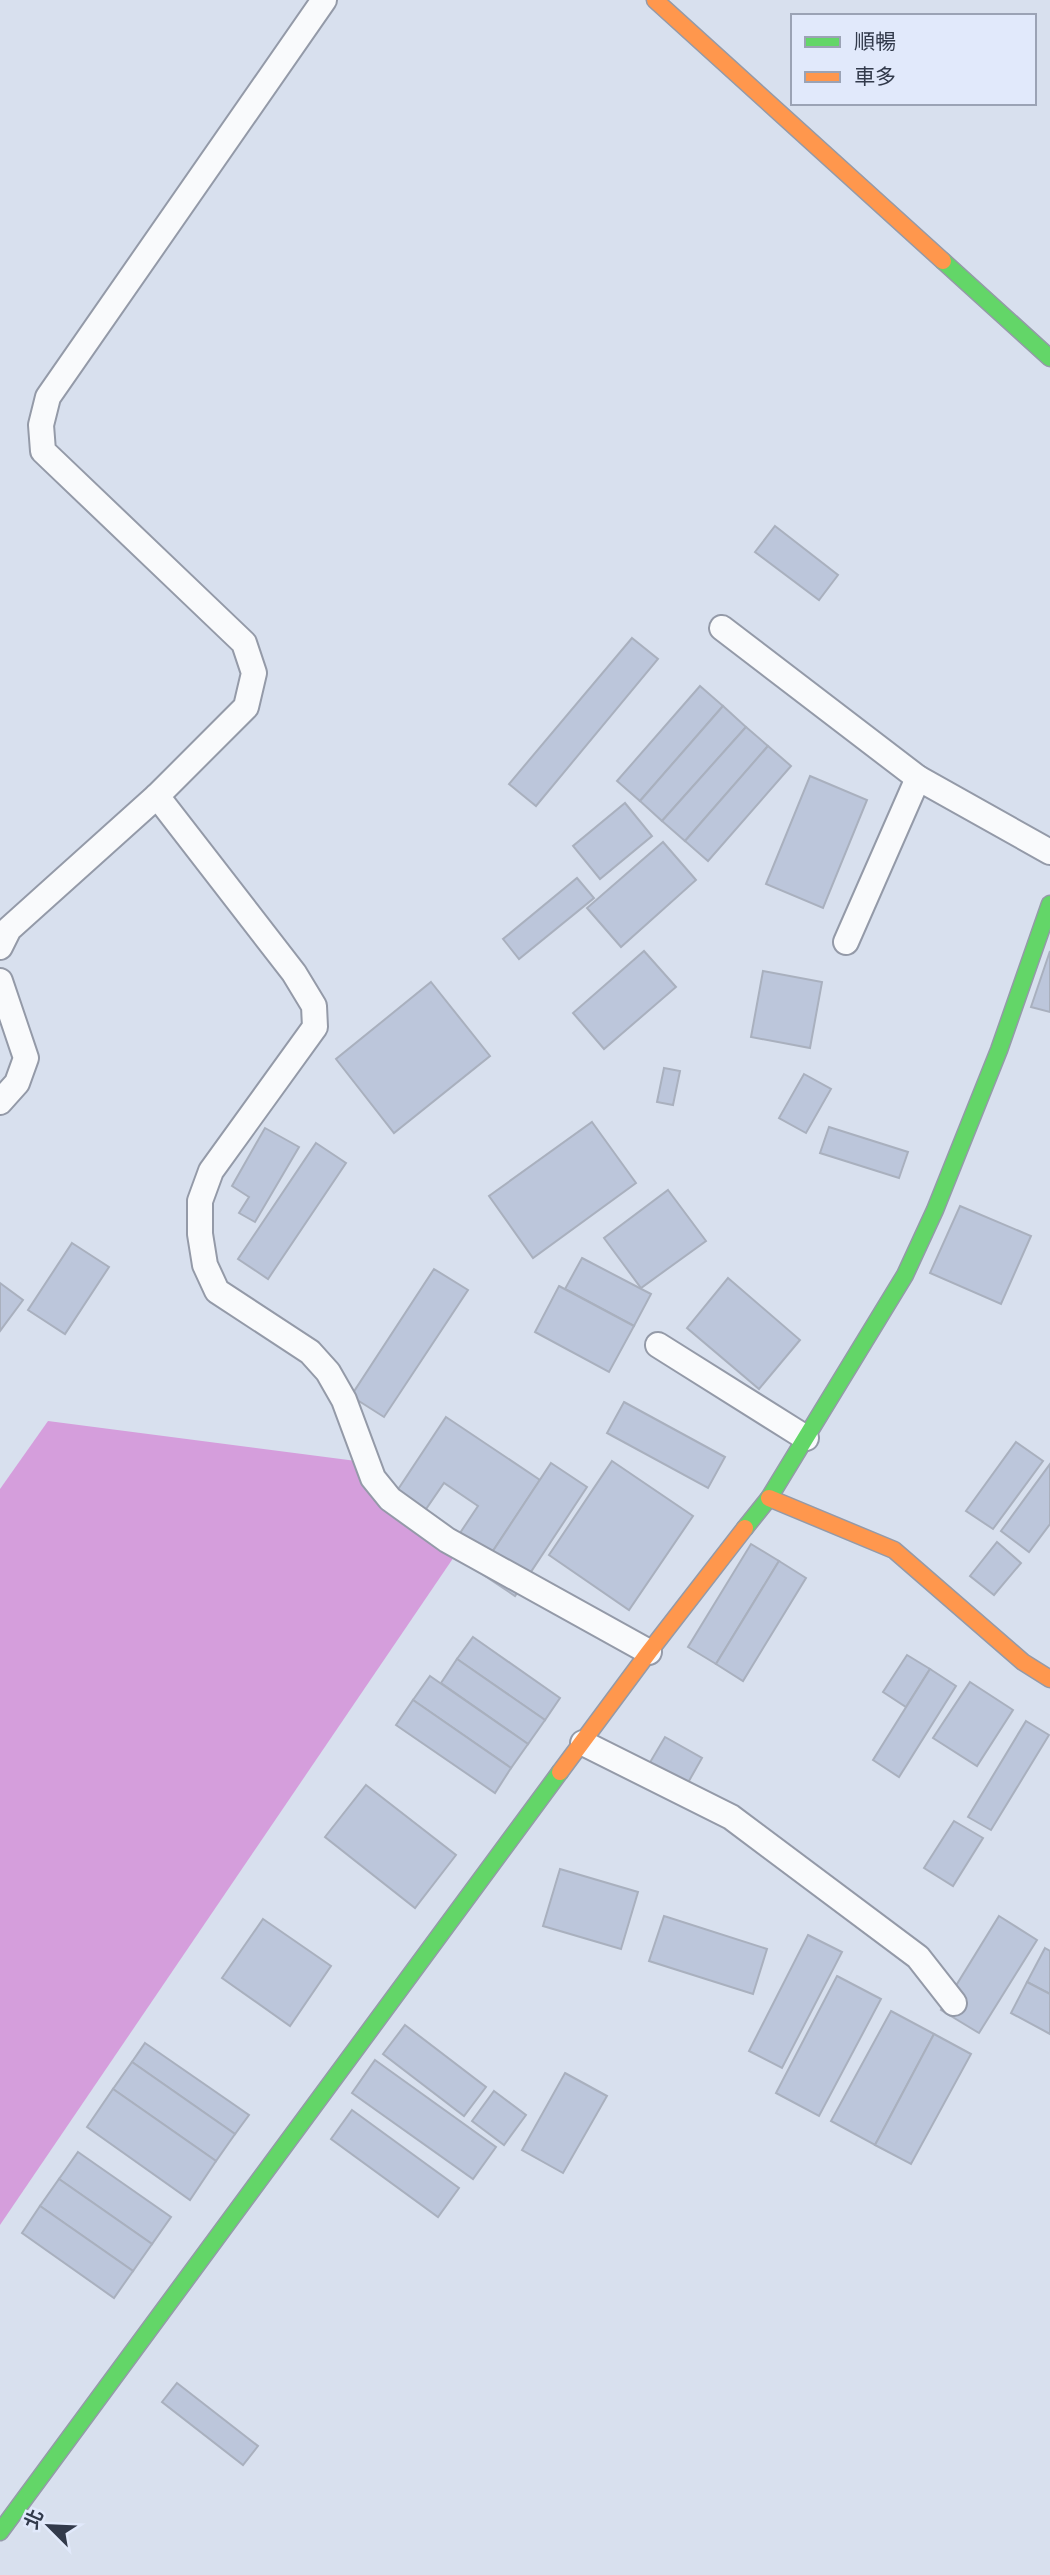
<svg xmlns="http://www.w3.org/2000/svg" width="1050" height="2575" font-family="'Zilla Slab','Noto Sans TC',serif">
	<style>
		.water { fill: #d59edc }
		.building { fill: #bcc6db; stroke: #a9b0be; stroke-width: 2 }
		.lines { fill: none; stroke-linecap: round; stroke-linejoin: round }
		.lane-casing { stroke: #949aa8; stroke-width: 28 }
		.fast-casing { stroke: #949aa8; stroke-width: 19 }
		.slow-casing { stroke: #949aa8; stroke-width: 19 }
		.lane { stroke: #f9fafc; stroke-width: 24 }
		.fast { stroke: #63d668; stroke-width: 16 }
		.slow { stroke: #ff974d; stroke-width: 16 }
	</style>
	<rect width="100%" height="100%" fill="#d8e0ee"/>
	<path class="water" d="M 48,1421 L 364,1462 L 458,1551 L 0,2225 L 0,1489 Z"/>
	<g class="building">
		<path d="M 775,526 L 838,575 L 819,600 L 755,552 Z"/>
		<path d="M 632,638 L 658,659 L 536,806 L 509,784 Z"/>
		<path d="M 700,686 L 723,706 L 640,801 L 617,781 Z"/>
		<path d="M 723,706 L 746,727 L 662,821 L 640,801 Z"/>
		<path d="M 746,727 L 768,746 L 685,841 L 662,821 Z"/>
		<path d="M 768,746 L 791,766 L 708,861 L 685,841 Z"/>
		<path d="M 810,776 L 867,800 L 823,908 L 766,884 Z"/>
		<path d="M 625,803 L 652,836 L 600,879 L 573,846 Z"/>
		<path d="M 663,842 L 696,880 L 621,947 L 587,908 Z"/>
		<path d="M 577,878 L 594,898 L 519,959 L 503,939 Z"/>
		<path d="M 644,951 L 676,987 L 604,1049 L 573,1013 Z"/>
		<path d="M 1050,951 L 1050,1012 L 1031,1007 Z"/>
		<path d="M 763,971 L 822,982 L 810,1048 L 751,1037 Z"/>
		<path d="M 431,982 L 490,1056 L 394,1133 L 336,1059 Z"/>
		<path d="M 664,1068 L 680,1071 L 673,1105 L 657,1102 Z"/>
		<path d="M 804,1074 L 831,1089 L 806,1133 L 779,1118 Z"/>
		<path d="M 592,1122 L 636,1183 L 533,1258 L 489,1196 Z"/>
		<path d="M 829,1127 L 908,1152 L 899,1178 L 820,1153 Z"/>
		<path d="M 265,1128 L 299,1147 L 255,1222 L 239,1213 L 249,1197 L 232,1186 Z"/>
		<path d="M 316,1143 L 346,1163 L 268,1279 L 238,1259 Z"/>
		<path d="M 668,1190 L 706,1241 L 641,1288 L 604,1238 Z"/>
		<path d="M 960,1206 L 1031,1236 L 1001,1304 L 930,1273 Z"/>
		<path d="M 72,1243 L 109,1267 L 65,1334 L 28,1310 Z"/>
		<path d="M 582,1258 L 651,1294 L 634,1326 L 565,1289 Z"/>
		<path d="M 434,1269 L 468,1290 L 384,1417 L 351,1396 Z"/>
		<path d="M 728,1278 L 800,1340 L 759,1389 L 687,1328 Z"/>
		<path d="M 0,1283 L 23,1300 L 0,1331 Z"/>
		<path d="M 559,1286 L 634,1326 L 609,1372 L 535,1332 Z"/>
		<path d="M 624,1402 L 725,1457 L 708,1488 L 607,1433 Z"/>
		<path d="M 446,1417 L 540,1480 L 479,1572 L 448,1551 L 478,1506 L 444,1483 L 413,1528 L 385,1509 Z"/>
		<path d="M 1016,1442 L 1043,1461 L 993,1529 L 966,1511 Z"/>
		<path d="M 612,1461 L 693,1516 L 629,1610 L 549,1555 Z"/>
		<path d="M 551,1463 L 587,1487 L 515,1596 L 479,1572 Z"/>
		<path d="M 1050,1464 L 1050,1524 L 1029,1552 L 1001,1531 Z"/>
		<path d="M 997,1542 L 1021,1563 L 994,1595 L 970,1576 Z"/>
		<path d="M 751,1544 L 779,1561 L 716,1664 L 688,1647 Z"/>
		<path d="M 779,1561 L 806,1578 L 743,1681 L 716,1664 Z"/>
		<path d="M 473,1637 L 560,1698 L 545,1720 L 457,1659 Z"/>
		<path d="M 907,1655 L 930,1669 L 906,1707 L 883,1692 Z"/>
		<path d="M 457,1659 L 545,1720 L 528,1744 L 441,1683 Z"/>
		<path d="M 930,1669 L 956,1686 L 899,1777 L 873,1760 Z"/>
		<path d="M 430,1676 L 528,1744 L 511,1768 L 413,1700 Z"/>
		<path d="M 970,1682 L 1013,1710 L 977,1766 L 933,1738 Z"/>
		<path d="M 413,1700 L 511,1768 L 495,1793 L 396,1725 Z"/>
		<path d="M 1026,1721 L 1049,1735 L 991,1830 L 968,1817 Z"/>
		<path d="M 665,1737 L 702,1758 L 677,1802 L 639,1781 Z"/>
		<path d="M 366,1785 L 456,1855 L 415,1908 L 325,1837 Z"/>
		<path d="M 954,1821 L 983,1838 L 953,1886 L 924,1868 Z"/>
		<path d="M 560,1869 L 638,1892 L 621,1949 L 543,1926 Z"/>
		<path d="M 664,1916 L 767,1949 L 753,1994 L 649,1961 Z"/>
		<path d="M 999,1916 L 1037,1940 L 979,2033 L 941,2010 Z"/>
		<path d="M 263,1919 L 331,1966 L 290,2026 L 222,1978 Z"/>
		<path d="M 808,1935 L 842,1952 L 782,2068 L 749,2051 Z"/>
		<path d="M 1045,1948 L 1050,1951 L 1050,1994 L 1027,1982 Z"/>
		<path d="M 837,1976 L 881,1999 L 819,2116 L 776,2093 Z"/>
		<path d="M 1027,1982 L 1050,1994 L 1050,2034 L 1011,2013 Z"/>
		<path d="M 891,2011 L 934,2034 L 875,2145 L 831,2121 Z"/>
		<path d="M 405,2025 L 486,2087 L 464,2116 L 383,2054 Z"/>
		<path d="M 934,2034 L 971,2054 L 911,2164 L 875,2145 Z"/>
		<path d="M 145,2043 L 249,2115 L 235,2134 L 132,2062 Z"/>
		<path d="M 375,2060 L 496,2147 L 473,2179 L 352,2093 Z"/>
		<path d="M 132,2062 L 235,2134 L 216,2161 L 113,2089 Z"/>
		<path d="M 565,2073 L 607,2096 L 563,2173 L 522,2150 Z"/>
		<path d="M 113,2089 L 216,2161 L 190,2200 L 87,2127 Z"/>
		<path d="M 494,2091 L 526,2115 L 504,2145 L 472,2121 Z"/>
		<path d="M 352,2110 L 459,2188 L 438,2217 L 331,2139 Z"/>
		<path d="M 78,2152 L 171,2217 L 152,2244 L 59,2179 Z"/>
		<path d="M 59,2179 L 152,2244 L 133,2271 L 40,2206 Z"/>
		<path d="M 40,2206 L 133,2271 L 114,2298 L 22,2233 Z"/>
		<path d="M 177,2383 L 258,2446 L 243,2465 L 162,2402 Z"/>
	</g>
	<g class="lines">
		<defs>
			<g id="lane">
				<path d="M 324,0 L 48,397 L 41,425 L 43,451 L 244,643 L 254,673 L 246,707 L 157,796 L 294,973 L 314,1006 L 315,1027 L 211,1171 L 200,1201 L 200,1234 L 205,1265 L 217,1291 L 310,1352 L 328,1372 L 344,1400 L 373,1478 L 390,1499 L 447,1540 L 649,1652"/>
				<path d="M 722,628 L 918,778"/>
				<path d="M 846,942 L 918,778 L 1050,852"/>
				<path d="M 0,947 L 9,929 L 157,796"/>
				<path d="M 0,981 L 26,1058 L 17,1083 L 0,1102"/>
				<path d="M 658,1345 L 806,1438"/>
				<path d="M 583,1743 L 731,1817 L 918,1957 L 954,2003"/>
			</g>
			<g id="fast">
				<path d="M 943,261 L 1050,358"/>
				<path d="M 745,1528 L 769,1498 L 905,1275 L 935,1210 L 999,1050 L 1050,904"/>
				<path d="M 0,2532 L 560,1772"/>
			</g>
			<g id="slow">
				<path d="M 655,0 L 943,261"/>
				<path d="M 769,1498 L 894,1550 L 1023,1662 L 1050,1679"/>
				<path d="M 560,1772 L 649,1652 L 745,1528"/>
			</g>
		</defs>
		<use href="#lane" class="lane-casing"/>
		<use href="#fast" class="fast-casing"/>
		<use href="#slow" class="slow-casing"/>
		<use href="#lane" class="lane"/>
		<use href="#fast" class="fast"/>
		<use href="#slow" class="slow"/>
	</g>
	<rect x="791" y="14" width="245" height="91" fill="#e1e9fb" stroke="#9ba3b5" stroke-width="2"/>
	<rect x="805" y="37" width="35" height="10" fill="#63d668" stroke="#9ba3b5" stroke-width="2"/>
	<text x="854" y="49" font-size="21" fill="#323a4b">順暢</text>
	<rect x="805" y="72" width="35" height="10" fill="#ff974d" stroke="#9ba3b5" stroke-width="2"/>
	<text x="854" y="84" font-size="21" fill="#323a4b">車多</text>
	<g transform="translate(49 2526) rotate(294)" stroke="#e1e9fb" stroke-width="5" paint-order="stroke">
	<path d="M0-5L12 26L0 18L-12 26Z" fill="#323a4b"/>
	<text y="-10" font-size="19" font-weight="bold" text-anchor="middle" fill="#323a4b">北</text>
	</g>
</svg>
